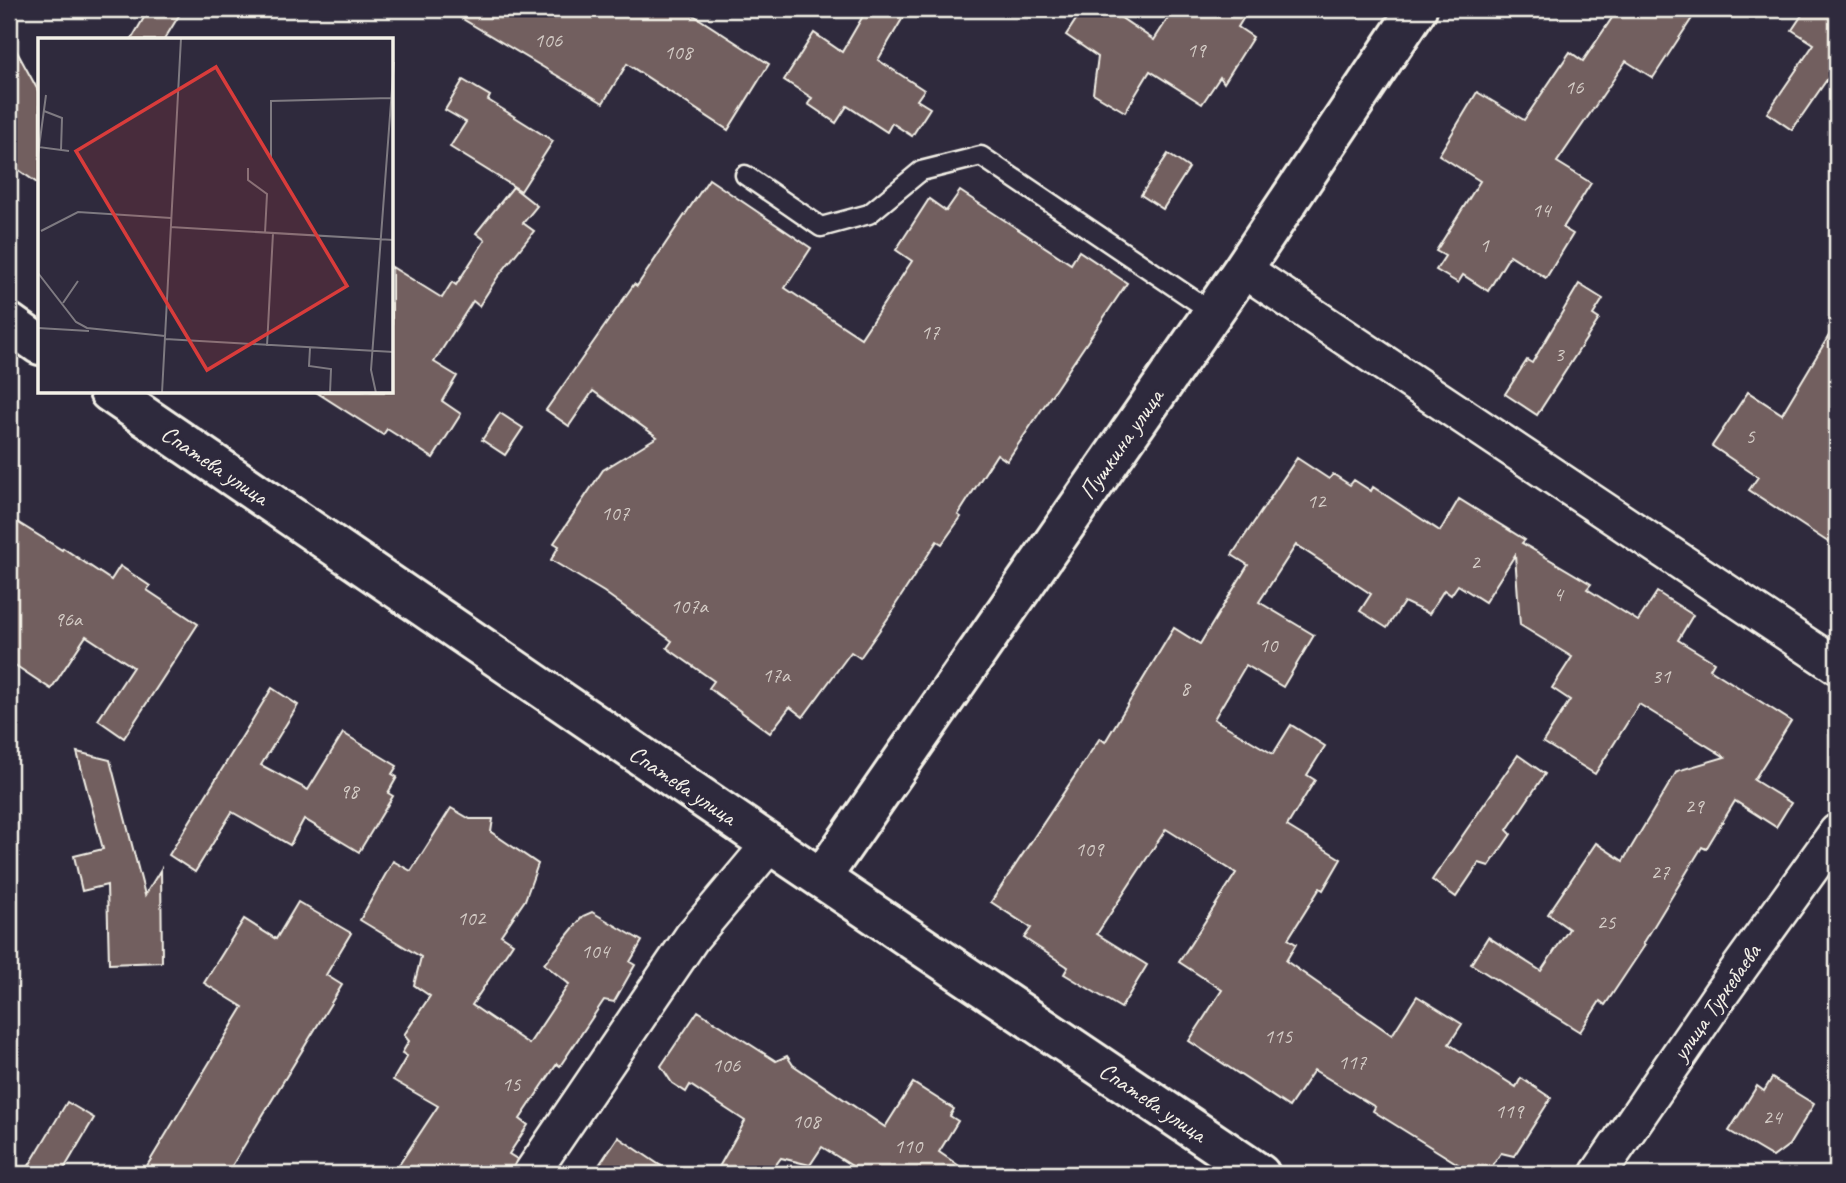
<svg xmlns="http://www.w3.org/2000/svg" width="1846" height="1183" font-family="Caveat,sans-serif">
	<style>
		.building { fill: #725f5f; stroke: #f4f1e8; stroke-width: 2 }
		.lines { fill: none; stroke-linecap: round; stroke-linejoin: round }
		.lane-casing { stroke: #f4f1e8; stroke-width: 23 }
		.street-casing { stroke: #f4f1e8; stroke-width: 40 }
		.secondary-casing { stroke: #f4f1e8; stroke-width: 44 }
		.lane { stroke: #2f2a3d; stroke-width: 18 }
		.street { stroke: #2f2a3d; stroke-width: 35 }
		.secondary { stroke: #2f2a3d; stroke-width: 38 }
		.labels { text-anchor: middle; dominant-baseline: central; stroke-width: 6; stroke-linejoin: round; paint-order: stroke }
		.number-label { font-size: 21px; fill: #d4ccc6 }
		.street-label { font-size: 24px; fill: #f4f1e8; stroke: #2f2a3d }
		.inset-road { fill: none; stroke: #7e7a81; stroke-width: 2 }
		.view { fill: #d93c3b; fill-opacity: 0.15; stroke: #d93c3b; stroke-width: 3.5 }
		.inset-edge { fill: none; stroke: #f4f1e8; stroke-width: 3.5 }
	</style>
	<rect width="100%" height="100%" fill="#2f2a3d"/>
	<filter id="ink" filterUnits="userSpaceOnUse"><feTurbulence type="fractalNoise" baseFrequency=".0143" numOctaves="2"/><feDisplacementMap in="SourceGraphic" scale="14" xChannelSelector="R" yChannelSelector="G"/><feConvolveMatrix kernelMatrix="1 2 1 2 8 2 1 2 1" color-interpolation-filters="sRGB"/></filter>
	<g filter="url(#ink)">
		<g class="building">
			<path d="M 149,9 L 183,9 L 164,40 L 131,40 Z"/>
			<path d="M 446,9 L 684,9 L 769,64 L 728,130 L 627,64 L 603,103 Z"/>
			<path d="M 867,9 L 908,9 L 878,60 L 924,90 L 917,100 L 930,108 L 912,136 L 892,123 L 887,132 L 847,106 L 836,123 L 808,104 L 812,98 L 784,80 L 814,33 L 842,52 Z"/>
			<path d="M 1083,9 L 1108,9 L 1154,40 L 1174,9 L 1249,9 L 1238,27 L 1253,37 L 1224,83 L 1220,77 L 1202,104 L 1150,71 L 1125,112 L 1093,93 L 1098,57 L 1066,35 Z"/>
			<path d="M 1618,9 L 1698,9 L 1653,78 L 1626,61 L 1557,162 L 1591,183 L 1563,228 L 1573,234 L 1546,278 L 1510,255 L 1488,291 L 1463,275 L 1458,283 L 1436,270 L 1445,256 L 1436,251 L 1480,181 L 1439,155 L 1477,92 L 1524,120 L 1570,52 L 1583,61 Z"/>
			<path d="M 1806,9 L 1837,9 L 1837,65 L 1792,130 L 1767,113 L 1814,44 L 1792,30 Z"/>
			<path d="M 9,37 L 40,94 L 40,185 L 9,163 Z"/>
			<path d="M 463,80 L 490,96 L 488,100 L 553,141 L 521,191 L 450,147 L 466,122 L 445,110 Z"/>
			<path d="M 1168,154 L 1189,168 L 1163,209 L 1141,195 Z"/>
			<path d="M 709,179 L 811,248 L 785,288 L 861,338 L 912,261 L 896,250 L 929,199 L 946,211 L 960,191 L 1071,264 L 1079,251 L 1127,283 L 1007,461 L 997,454 L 958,515 L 961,517 L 942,544 L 937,541 L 894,607 L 895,608 L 860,658 L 851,652 L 803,717 L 790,707 L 770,733 L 709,688 L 714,681 L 667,648 L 672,641 L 604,592 L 551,560 L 559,546 L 554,543 L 603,470 L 657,437 L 593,391 L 569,426 L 546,410 L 634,284 L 637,286 Z"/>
			<path d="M 513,187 L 537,206 L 523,223 L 534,231 L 497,278 L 479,306 L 473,301 L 434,362 L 457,376 L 442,401 L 461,414 L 433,458 L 387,429 L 383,435 L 316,392 L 392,392 L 392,267 L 442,298 L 452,282 L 456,285 L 485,240 L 476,233 Z"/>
			<path d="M 1579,284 L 1603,299 L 1593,315 L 1599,319 L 1537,415 L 1505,394 L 1527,360 L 1532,363 Z"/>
			<path d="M 1837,322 L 1837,548 L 1749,490 L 1758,477 L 1712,446 L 1748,392 L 1782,414 Z"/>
			<path d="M 500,413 L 523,428 L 505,455 L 482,440 Z"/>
			<path d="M 1297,458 L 1329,479 L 1333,474 L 1350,485 L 1354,480 L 1371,491 L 1373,487 L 1440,531 L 1459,499 L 1525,540 L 1522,543 L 1591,584 L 1587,589 L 1638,621 L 1657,592 L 1693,615 L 1678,640 L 1714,662 L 1710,669 L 1791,721 L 1754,780 L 1791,803 L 1776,827 L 1735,801 L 1706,849 L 1702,847 L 1643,944 L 1645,945 L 1605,1005 L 1600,1001 L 1580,1032 L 1471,964 L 1488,937 L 1541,971 L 1569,929 L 1548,914 L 1596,843 L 1623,861 L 1677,771 L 1725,757 L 1639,704 L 1595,774 L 1543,742 L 1570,700 L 1552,688 L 1572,657 L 1520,625 L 1515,555 L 1485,602 L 1458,585 L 1451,595 L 1444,590 L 1429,614 L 1404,602 L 1387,628 L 1360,611 L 1371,594 L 1296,545 L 1259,602 L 1314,635 L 1283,687 L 1246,665 L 1214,719 L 1273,754 L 1291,725 L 1325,746 L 1307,775 L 1315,780 L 1287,826 L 1341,859 L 1323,890 L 1320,888 L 1288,939 L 1296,944 L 1286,961 L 1392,1035 L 1417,996 L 1462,1024 L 1449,1044 L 1516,1087 L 1521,1078 L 1551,1098 L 1514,1156 L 1501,1153 L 1487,1174 L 1474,1174 L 1373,1111 L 1375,1107 L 1314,1070 L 1289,1107 L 1189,1041 L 1222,990 L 1179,962 L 1236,873 L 1166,829 L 1097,934 L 1147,965 L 1121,1008 L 1064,974 L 1068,967 L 1024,938 L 1031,928 L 991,902 L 1100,738 L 1105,742 L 1174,628 L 1200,644 L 1248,565 L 1232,555 Z"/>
			<path d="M 9,517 L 62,550 L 63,548 L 111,580 L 120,566 L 150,586 L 147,590 L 198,624 L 124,738 L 98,720 L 133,667 L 86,636 L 51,689 L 9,661 Z"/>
			<path d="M 272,688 L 298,705 L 261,765 L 308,790 L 343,733 L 397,766 L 392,774 L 397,777 L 388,793 L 393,796 L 359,852 L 304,819 L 290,845 L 232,812 L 195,872 L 169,855 Z"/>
			<path d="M 77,752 L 110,760 L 145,895 L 161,869 L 162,962 L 109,964 L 107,885 L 82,891 L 74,856 L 103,849 Z"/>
			<path d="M 1518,755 L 1545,774 L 1507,830 L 1511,834 L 1489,866 L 1479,863 L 1456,897 L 1432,880 Z"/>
			<path d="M 451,808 L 470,819 L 493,819 L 491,832 L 538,864 L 525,900 L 501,935 L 513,943 L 472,1005 L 529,1044 L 569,984 L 544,964 L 583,916 L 592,912 L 642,941 L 630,962 L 635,965 L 614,1002 L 604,1000 L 560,1066 L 557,1064 L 520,1119 L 528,1125 L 509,1154 L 517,1159 L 511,1174 L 393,1174 L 438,1106 L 393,1080 L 407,1056 L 402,1053 L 409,1041 L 404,1035 L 430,996 L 414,985 L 421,957 L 360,920 L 393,861 L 411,871 Z"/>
			<path d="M 298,902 L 351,933 L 326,975 L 342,985 L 227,1174 L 142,1174 L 243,1007 L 204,983 L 244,919 L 276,939 Z"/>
			<path d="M 698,1011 L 776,1061 L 787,1056 L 793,1065 L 885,1127 L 913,1083 L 954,1109 L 950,1116 L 958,1121 L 939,1152 L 971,1174 L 865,1174 L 822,1147 L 810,1165 L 781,1158 L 769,1174 L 715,1174 L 745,1121 L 690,1085 L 686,1092 L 672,1083 L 661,1066 Z"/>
			<path d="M 1772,1078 L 1814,1104 L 1789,1145 L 1773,1157 L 1729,1131 L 1757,1086 L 1764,1091 Z"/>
			<path d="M 67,1102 L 94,1118 L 61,1174 L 24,1174 Z"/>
			<path d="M 618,1137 L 673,1174 L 593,1174 Z"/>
		</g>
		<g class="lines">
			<defs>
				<path id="lane" d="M 745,175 L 821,227 L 869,214 L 921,171 L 981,156 L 1212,312"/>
				<g id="street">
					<path d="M 1243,269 L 1837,666"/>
					<path d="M 531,1174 L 692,937 L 770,844"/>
					<path d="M 1598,1174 L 1720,995 L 1837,832"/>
				</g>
				<g id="secondary">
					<path d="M 9,323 L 40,345"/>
					<path d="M 109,392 L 770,844 L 1260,1174"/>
					<path d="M 821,878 L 1243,269 L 1417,9"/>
				</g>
			</defs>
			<use href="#lane" class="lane-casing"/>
			<use href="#street" class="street-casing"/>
			<use href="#secondary" class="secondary-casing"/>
			<use href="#lane" class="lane"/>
			<use href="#street" class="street"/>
			<use href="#secondary" class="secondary"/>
		</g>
	</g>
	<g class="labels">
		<g class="number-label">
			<text x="548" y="40">106</text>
			<text x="1196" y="50">19</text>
			<text x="678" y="52">108</text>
			<text x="1574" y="87">16</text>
			<text x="1541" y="210">14</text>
			<text x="1484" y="245">1</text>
			<text x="930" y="332">17</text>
			<text x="1559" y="354">3</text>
			<text x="1750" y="436">5</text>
			<text x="1316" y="501">12</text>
			<text x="615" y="513">107</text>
			<text x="1475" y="562">2</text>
			<text x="1558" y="594">4</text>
			<text x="689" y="606">107а</text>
			<text x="68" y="619">96а</text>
			<text x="1268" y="645">10</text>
			<text x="776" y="675">17а</text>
			<text x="1661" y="676">31</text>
			<text x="1185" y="688">8</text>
			<text x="349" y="791">98</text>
			<text x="1694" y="806">29</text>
			<text x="1089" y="849">109</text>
			<text x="1660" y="872">27</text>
			<text x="471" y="918">102</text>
			<text x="1606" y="922">25</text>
			<text x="595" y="951">104</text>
			<text x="1278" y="1036">115</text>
			<text x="1352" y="1062">117</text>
			<text x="726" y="1065">106</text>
			<text x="511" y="1084">15</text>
			<text x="1509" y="1111">119</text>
			<text x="1772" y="1117">24</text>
			<text x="806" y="1121">108</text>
			<text x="908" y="1146">110</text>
		</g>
		<g class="street-label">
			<text transform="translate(1121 444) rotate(-55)">Пушкина улица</text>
			<text transform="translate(215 465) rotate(34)">Спатева улица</text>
			<text transform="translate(683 785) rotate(34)">Спатева улица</text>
			<text transform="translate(1716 1002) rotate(-55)">улица Туркебаева</text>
			<text transform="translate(1153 1102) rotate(34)">Спатева улица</text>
		</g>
	</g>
	<g transform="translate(38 38)">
		<rect width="355" height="355" fill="#2f2a3d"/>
		<path class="inset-road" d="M 6,73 L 24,80 L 23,112M 1,109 L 8,57M 0,116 L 1,109 L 31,113M 233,120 L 233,63 L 353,60M 210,130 L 210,142 L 229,156 L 227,195M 132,189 L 356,202M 3,193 L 40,174 L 133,180M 0,235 L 38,284 L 49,290 L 127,298M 25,265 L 40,243M 0,290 L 51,293M 127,301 L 356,314M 229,308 L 235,195M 272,310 L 271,328 L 293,331 L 292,355M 124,355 L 143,0M 338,355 L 333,332 L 356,24"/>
		<path class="view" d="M 178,29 L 309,248 L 169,332 L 38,113 Z"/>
		<rect width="355" height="355" class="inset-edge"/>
	</g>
	<rect width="1846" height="1183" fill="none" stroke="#2f2a3d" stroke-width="35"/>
	<rect x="18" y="18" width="1811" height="1148" fill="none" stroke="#f4f1e8" stroke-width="2.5" filter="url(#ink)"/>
</svg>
